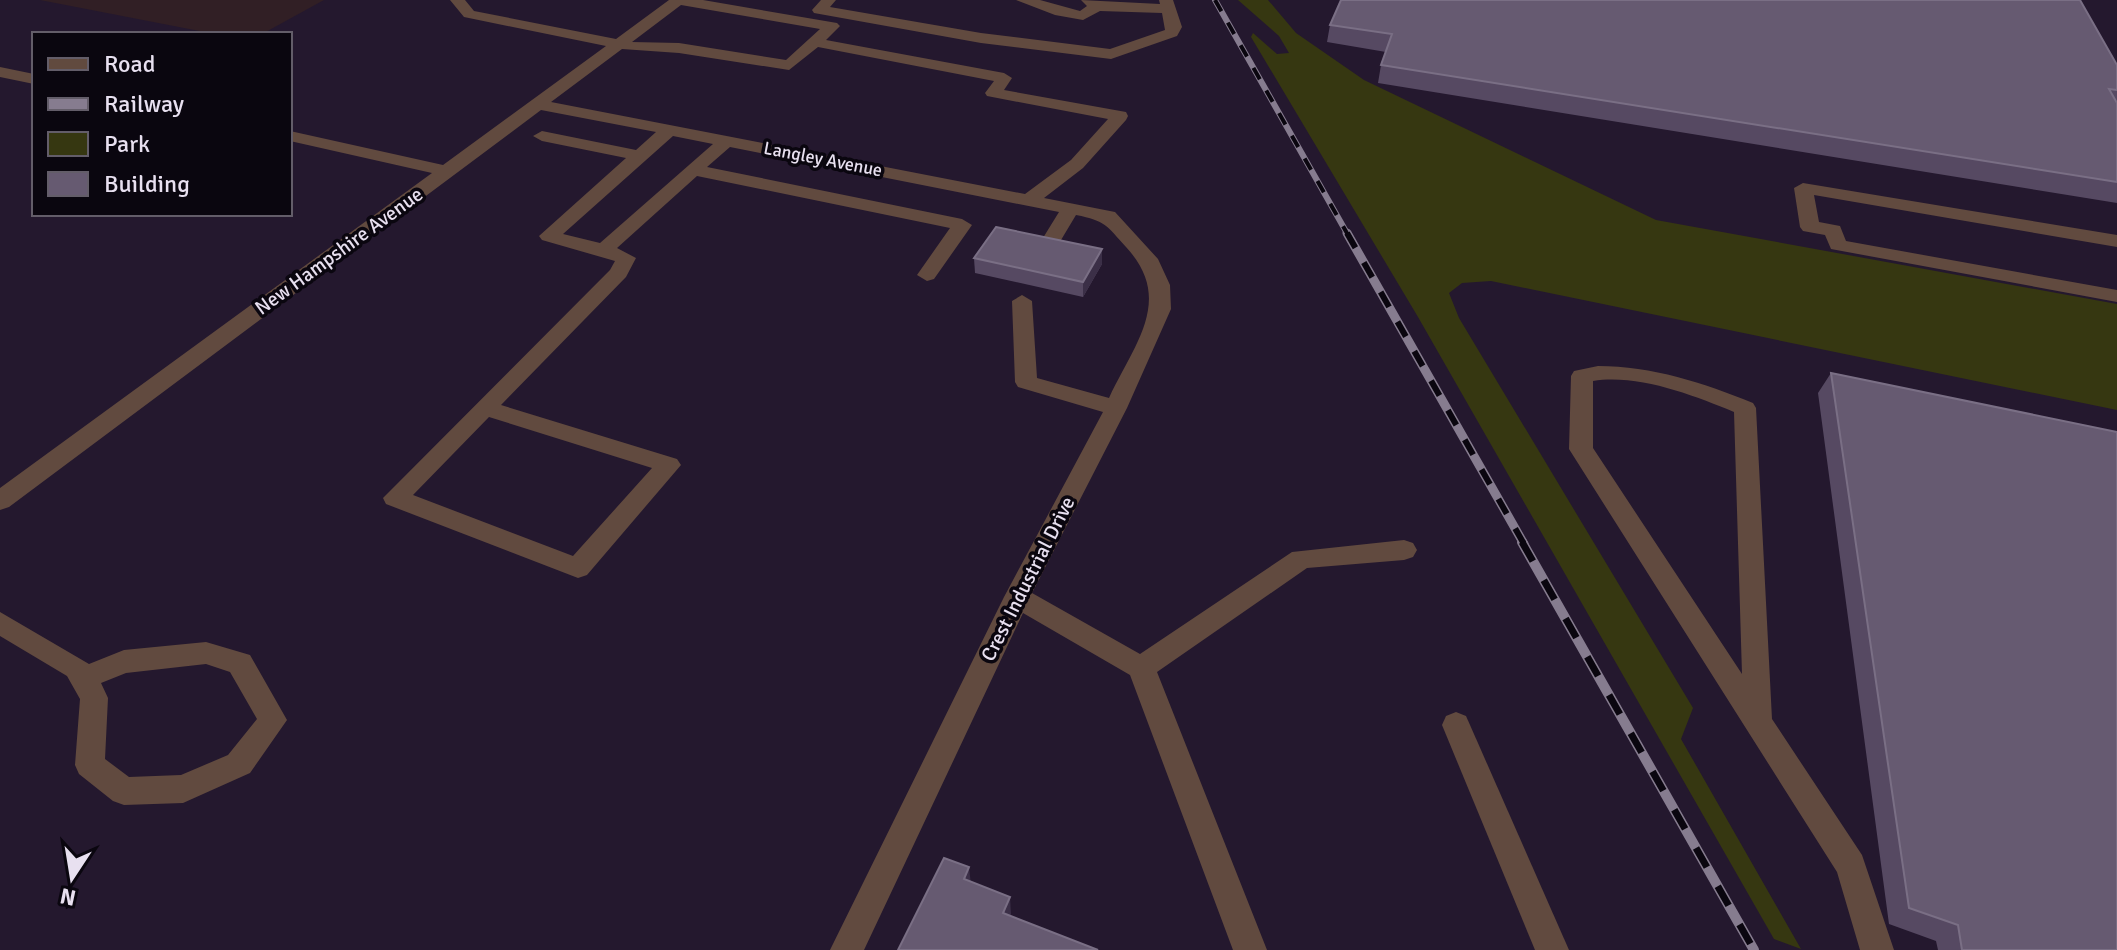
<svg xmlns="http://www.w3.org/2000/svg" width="2117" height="950" font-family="Signika,sans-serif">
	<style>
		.education { fill: #311f25 }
		.green { fill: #363711 }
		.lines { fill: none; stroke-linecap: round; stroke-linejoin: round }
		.minor { fill: #614a3f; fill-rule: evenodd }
		.rail-far2-casing { stroke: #867c8f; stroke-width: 6 }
		.rail-far1-casing { stroke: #867c8f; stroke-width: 9 }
		.rail-casing { stroke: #867c8f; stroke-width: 10 }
		.rail-far2 { stroke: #0a060f; stroke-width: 4; stroke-dasharray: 13; stroke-linecap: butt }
		.rail-far1 { stroke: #0a060f; stroke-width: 6; stroke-dasharray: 17; stroke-linecap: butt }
		.rail { stroke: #0a060f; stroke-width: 7; stroke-dasharray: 22; stroke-linecap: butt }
		.wall { fill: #564962 }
		.shaded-wall { fill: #3b2f47 }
		.building { fill: #665a71; stroke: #7a6f85; stroke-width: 2 }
		.labels { text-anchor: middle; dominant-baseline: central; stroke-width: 7; stroke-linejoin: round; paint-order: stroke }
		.far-street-label { font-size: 18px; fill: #e8e0f0; stroke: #0a060f }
		.street-label { font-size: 20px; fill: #e8e0f0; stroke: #0a060f }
	</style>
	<rect width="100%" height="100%" fill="#24182e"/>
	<path class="education" d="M 40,0 L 324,0 L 262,34 L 215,34 Z"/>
	<path class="green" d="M 1238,0 L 1268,0 L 1296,33 L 1364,80 L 1656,220 L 2117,304 L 2117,410 L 1491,281 L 1462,283 L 1449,293 L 1459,318 L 1693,708 L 1681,739 L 1801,949 L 1774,939 L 1418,317 L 1251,37 L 1253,33 L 1277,54 L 1289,53 L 1279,36 Z"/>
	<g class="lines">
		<g class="minor">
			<path d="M 450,0 L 465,0 L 474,11 L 616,39 L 669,0 L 703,0 L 837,23 L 840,26 L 826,40 L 1004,73 L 1012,78 L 1004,90 L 1126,112 L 1128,116 L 1126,120 L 1083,168 L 1044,198 L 1115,212 L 1158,259 L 1170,285 L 1171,309 L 1127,408 L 1032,593 L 1140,654 L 1292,552 L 1404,540 L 1413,543 L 1417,550 L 1413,557 L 1404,560 L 1307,568 L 1157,672 L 1267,950 L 1233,950 L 1130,675 L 1023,613 L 864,950 L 830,950 L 1004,597 L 1103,412 L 1018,387 L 1015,382 L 1012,301 L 1022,295 L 1032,301 L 1037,378 L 1109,398 C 1134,344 1175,300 1126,247 C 1106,225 1106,221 1076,215 L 1055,250 L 1048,252 L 1038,246 L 1059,212 L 730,147 L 707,167 L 962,219 L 972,225 L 934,279 L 927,281 L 917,275 L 950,228 L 697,176 L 617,248 L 636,258 L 626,277 L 501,405 L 677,459 L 681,465 L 587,575 L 578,578 L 386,504 L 383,498 L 610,270 L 615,261 L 542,240 L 539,236 L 626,158 L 542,141 L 533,136 L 542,131 L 636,150 L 656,132 L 541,110 L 9,507 L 0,510 L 0,488 L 432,173 L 290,141 L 290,131 L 443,165 L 606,46 L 464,17 ZM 681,5 L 820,29 L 786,60 L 679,43 L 632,42 ZM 818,47 L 994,81 L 985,93 L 987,96 L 1108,119 L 1071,160 L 1025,194 L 551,102 L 622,49 L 679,53 L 789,70 ZM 673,136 L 713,144 L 600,243 L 563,234 ZM 489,417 L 652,468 L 573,556 L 413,495 Z"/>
			<path d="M 821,0 L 836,0 L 830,7 L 981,33 L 1110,49 L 1165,30 L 1162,13 L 1100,11 L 1083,20 L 1055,15 L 1016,0 L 1040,0 L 1080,11 L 1087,6 L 1081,0 L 1160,4 L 1159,0 L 1173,0 L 1182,27 L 1177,36 L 1111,59 L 981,43 L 814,13 L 812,10 Z"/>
			<path d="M 0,67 L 34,74 L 34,84 L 0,77 Z"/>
			<path d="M 1803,183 L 2117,235 L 2117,247 L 1814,195 L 1819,222 L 1840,226 L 1846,241 L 2117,290 L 2117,302 L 1831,249 L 1825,235 L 1803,231 L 1800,227 L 1794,188 Z"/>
			<path d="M 1598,366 C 1652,366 1704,383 1753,403 L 1756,408 L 1772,719 L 1862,855 L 1894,950 L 1860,950 L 1837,872 L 1569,449 L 1571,376 L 1574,371 ZM 1593,381 C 1639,374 1692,395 1734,412 L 1742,674 L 1593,448 Z"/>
			<path d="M 0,612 L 89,664 L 124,650 L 206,642 L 250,655 L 287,720 L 250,773 L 183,803 L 124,805 L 113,801 L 79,774 L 75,765 L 80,699 L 67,676 L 0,636 ZM 206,664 L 230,672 L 257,719 L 228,755 L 181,775 L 129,777 L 105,759 L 108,698 L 101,683 L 126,673 Z"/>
			<path d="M 1456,712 L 1466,716 L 1470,725 L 1569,950 L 1535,950 L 1442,725 L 1446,716 Z"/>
		</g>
		<defs>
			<path id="rail-far2" d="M 1215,0 L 1348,235"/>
			<path id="rail-far1" d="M 1347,233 L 1524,544"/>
			<path id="rail" d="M 1522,542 L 1754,950"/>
		</defs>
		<use href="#rail-far2" class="rail-far2-casing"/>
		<use href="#rail-far1" class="rail-far1-casing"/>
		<use href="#rail" class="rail-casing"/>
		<use href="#rail-far2" class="rail-far2"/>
		<use href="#rail-far1" class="rail-far1"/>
		<use href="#rail" class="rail"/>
	</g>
	<g class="wall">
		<path d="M 1330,25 L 2117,65 L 2117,203 L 1378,83 L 1381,65 L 1386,52 L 1327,42 Z"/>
		<path d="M 1102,249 L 1102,264 L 1083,297 L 975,273 L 974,258 Z"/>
		<path d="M 1831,373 L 2117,950 L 1938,950 L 1936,941 L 1889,924 L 1818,393 Z"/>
	</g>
	<g class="shaded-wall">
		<path d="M 1102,249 L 1102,264 L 1083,297 L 1083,282 Z"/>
		<path d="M 969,867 L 971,885 L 964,879 Z"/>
		<path d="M 1010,897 L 1011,914 L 1005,929 L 1003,913 Z"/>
	</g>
	<g class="building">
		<path d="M 1341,0 L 2080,0 L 2117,65 L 2117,90 L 2109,89 L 2117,103 L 2117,182 L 1381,65 L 1392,34 L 1330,25 Z"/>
		<path d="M 996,227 L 1102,249 L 1083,282 L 974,258 Z"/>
		<path d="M 1831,373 L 2117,432 L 2117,950 L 1962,950 L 1958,925 L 1909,908 Z"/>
		<path d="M 944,858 L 969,867 L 964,879 L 1010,897 L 1003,913 L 1098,950 L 898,950 Z"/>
	</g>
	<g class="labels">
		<g class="far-street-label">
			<text transform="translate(823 159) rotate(11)">Langley Avenue</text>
		</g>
		<g class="street-label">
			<text transform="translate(339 251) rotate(-36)">New Hampshire Avenue</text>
			<text transform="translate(1028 579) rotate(-63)">Crest Industrial Drive</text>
		</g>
	</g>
	<rect x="32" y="32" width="260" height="184" fill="#0a060f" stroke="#635d69" stroke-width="2"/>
	<rect x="48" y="58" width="40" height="12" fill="#614a3f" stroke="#635d69" stroke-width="2"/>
	<text x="104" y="72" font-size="24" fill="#e8e0f0">Road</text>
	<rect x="48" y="98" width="40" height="12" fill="#867c8f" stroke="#635d69" stroke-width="2"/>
	<text x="104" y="112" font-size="24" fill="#e8e0f0">Railway</text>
	<rect x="48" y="132" width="40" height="24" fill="#363711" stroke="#635d69" stroke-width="2"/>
	<text x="104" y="152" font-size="24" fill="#e8e0f0">Park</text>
	<rect x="48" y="172" width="40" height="24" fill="#665a71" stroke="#635d69" stroke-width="2"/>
	<text x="104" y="192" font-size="24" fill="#e8e0f0">Building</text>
	<g transform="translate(72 878) rotate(192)" stroke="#0a060f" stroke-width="6" paint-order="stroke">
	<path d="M0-6L14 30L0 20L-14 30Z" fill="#e8e0f0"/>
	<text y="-12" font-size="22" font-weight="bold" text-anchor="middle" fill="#e8e0f0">N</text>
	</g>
</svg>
